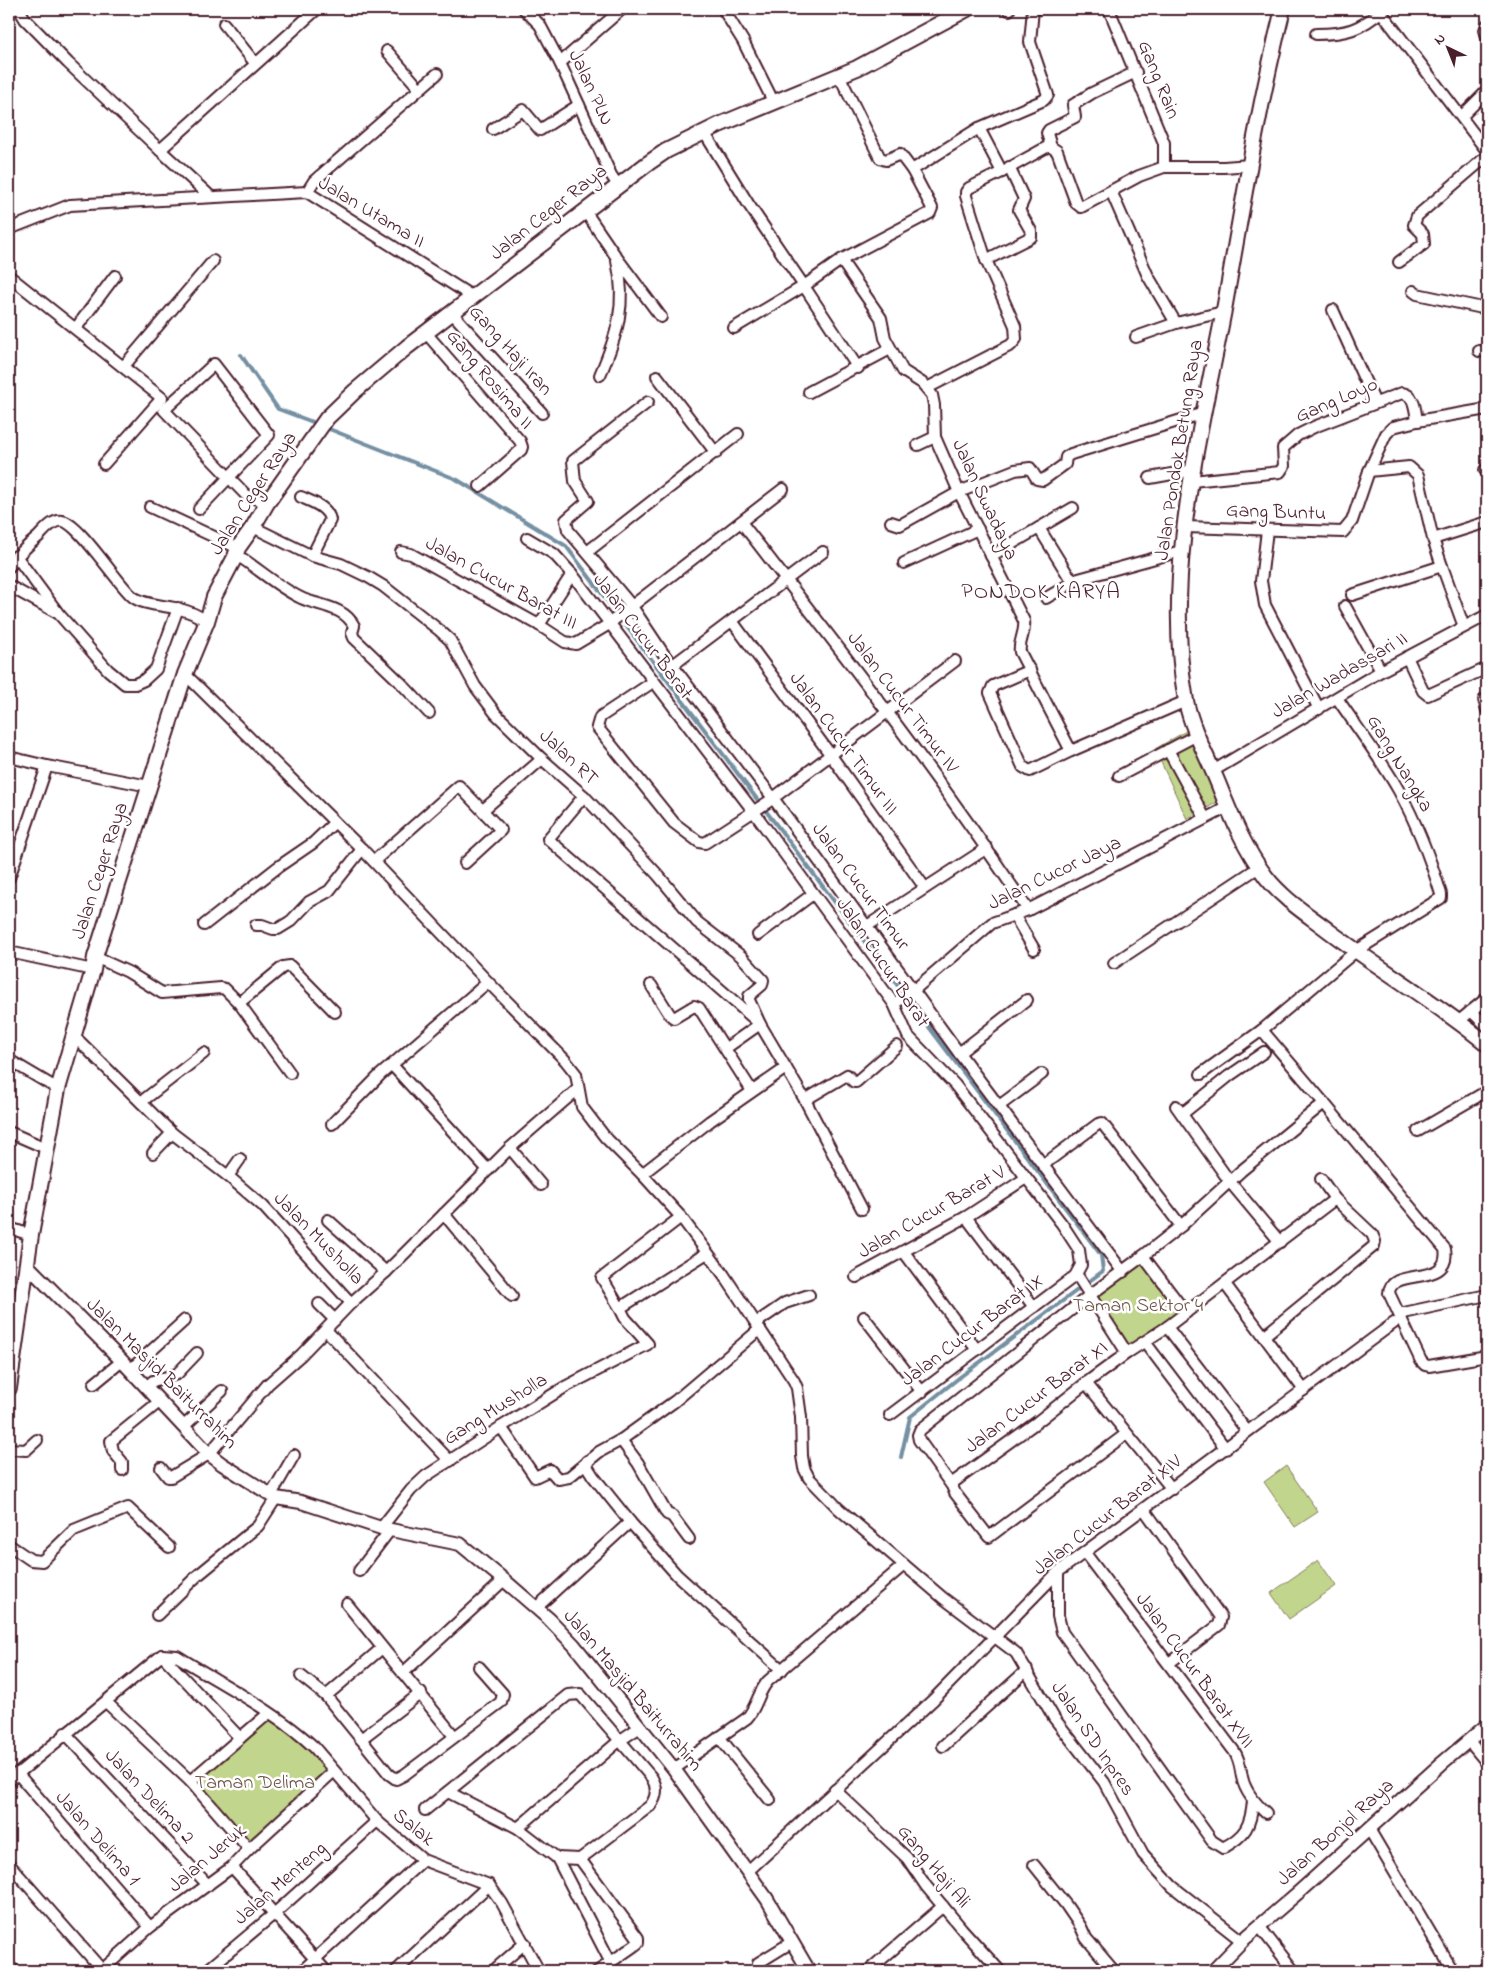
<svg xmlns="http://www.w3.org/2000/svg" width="1496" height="1980" font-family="'Indie Flower',sans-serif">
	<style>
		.green { fill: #c1d68c; stroke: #867a5c }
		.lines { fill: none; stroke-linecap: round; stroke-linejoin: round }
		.stream { stroke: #7590a2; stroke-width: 4 }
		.minor-casing { stroke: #4a1f2b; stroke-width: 14 }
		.tertiary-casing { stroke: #4a1f2b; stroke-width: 16 }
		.secondary-casing { stroke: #4a1f2b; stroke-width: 18 }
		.minor { stroke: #fff; stroke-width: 10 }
		.tertiary { stroke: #fff; stroke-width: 12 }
		.secondary { stroke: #fff; stroke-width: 14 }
		.labels { text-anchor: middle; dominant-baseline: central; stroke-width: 5; stroke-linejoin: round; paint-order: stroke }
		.street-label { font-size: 20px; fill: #4a1f2b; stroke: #fff }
		.park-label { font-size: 20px; fill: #6e5648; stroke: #fff }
		.quarter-label { font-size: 22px; letter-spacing: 1px; fill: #4a1f2b; stroke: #fff }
	</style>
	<rect width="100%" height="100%" fill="#fff"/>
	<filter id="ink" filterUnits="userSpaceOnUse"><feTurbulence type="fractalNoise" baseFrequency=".02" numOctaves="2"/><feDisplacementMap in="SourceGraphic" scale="10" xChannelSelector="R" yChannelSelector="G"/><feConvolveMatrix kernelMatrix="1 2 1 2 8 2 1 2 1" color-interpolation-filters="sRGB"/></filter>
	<g filter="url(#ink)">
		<g class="green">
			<path d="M 1188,730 L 1221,800 L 1187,819 L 1155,749 Z"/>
			<path d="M 1142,1257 L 1185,1315 L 1133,1354 L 1090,1295 Z"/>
			<path d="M 1286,1466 L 1318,1512 L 1295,1527 L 1264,1482 Z"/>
			<path d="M 1318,1560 L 1336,1586 L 1289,1619 L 1271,1593 Z"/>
			<path d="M 269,1713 L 334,1771 L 249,1849 L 190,1781 Z"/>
		</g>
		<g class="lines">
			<g class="stream">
				<path d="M 241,355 L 278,409 L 318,424"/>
				<path d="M 324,427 L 456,479 L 566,546 L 1101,1255 L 1103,1271 L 960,1377 L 910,1417 L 901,1457"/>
			</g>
			<defs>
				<g id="minor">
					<path d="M 19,9 L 25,19 L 68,63 L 160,150 L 317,9"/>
					<path d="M 524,9 L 540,25 L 560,63 L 611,175 L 618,185"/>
					<path d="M 723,9 L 743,41 L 774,103"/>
					<path d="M 1009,9 L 1009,10"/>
					<path d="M 1109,9 L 1164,143 L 1164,167"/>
					<path d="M 1381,12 L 1487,151"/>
					<path d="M 224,24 L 255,63"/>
					<path d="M 1487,25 L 1485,30 L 1487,37"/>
					<path d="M 1316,34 C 1346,34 1360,30 1384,9"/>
					<path d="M 387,51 L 419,88"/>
					<path d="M 560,63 L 622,9"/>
					<path d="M 839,75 L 880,158 L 886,160 L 900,154 L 912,170"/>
					<path d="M 1462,116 L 1487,91"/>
					<path d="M 979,128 L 1044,100 L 1048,95 L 1030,42 L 1033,9"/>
					<path d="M 493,129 L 523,110 L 540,130 L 579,105"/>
					<path d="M 704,132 L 749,205 L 804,286 L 841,260 L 881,318 L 885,338 L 903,371 L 922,383 L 932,395 L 934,405 L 935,437 L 959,492 L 1024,621 C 1026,633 1018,641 1020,652 L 1071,751 L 1186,701"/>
					<path d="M 1051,147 L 1047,133 L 1049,130 L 1075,117 L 1073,105 L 1092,93 L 1136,72"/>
					<path d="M 160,150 L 211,197"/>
					<path d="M 1111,191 L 1148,276 L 1176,323"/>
					<path d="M 307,192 L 314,181 L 437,74"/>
					<path d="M 585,211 L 617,258 L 661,317"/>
					<path d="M 9,229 L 70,205 L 307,192 L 473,297"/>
					<path d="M 841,260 L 930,213 L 932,208 L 912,170 L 979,128 L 1002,172 L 1047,147 L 1051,147 L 1057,151 L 1076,203 L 1081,207 L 1139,176 L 1164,167 L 1224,167 L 1250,165"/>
					<path d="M 986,260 L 1031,237 L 1031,231 L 1019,210 L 1024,199 L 1009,167"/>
					<path d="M 1399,262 L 1424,244 L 1423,234 L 1414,225 L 1417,216 L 1487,156"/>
					<path d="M 9,276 L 162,398 L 104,464"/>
					<path d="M 1413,291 L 1417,294 L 1487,309"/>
					<path d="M 1333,310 L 1375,403"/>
					<path d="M 452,313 L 542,413"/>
					<path d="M 76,328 L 115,276"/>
					<path d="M 734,328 L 804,286 L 858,368"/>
					<path d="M 426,333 L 520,441 L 522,447 L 521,450 L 480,486"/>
					<path d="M 1136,337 L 1176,323 L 1223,312"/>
					<path d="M 1479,351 L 1487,352"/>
					<path d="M 124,366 L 213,261"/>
					<path d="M 600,375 C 617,336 627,304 617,261"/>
					<path d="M 657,376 L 716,453"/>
					<path d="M 927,388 L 1011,345 L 1016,339 L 1015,326 L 986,260 L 966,196 L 966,192 L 969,188 L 1002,172"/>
					<path d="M 809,392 L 890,349"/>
					<path d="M 648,402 L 573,461 L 575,481 L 588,501 L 566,520 L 568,530 L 631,605 L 663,653 L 773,798 L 959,1053 L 1123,1272"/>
					<path d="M 918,445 L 935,437"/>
					<path d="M 1485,470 L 1487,469"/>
					<path d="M 1150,478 L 1194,470"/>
					<path d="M 1192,481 L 1280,472 L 1284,466 L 1283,448 L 1298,435 L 1314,427 L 1402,393 C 1415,395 1415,409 1417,421"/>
					<path d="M 301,497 C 312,502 328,507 330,520 L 312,556"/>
					<path d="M 150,507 L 238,548"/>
					<path d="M 199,509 L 269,435 L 214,364 L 164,410 L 246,495 L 267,503"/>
					<path d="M 741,522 C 840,649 939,776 1028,910"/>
					<path d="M 891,522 L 900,525 L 959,492 L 1015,470 L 1030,468 L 1037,479 L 1043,480 L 1065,464 L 1066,457 L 1071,454 L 1204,413"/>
					<path d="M 253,527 L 312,556 L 341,564 L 368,577 L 383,586 L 439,630 L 450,640 L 475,686 L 496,714 L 542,759 L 584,796 L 658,875 L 697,922 L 741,956 L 763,980 L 762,985 L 749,996 L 749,1000 L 760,1024 L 805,1100 L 862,1209"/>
					<path d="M 1185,527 L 1343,532 L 1352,521 L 1369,471 L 1386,434 L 1393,427 L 1417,421 L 1487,409"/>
					<path d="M 1039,528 L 1068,575 L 1075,580 L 1181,551"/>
					<path d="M 1267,530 L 1261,581 L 1265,605 L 1319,709"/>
					<path d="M 527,538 L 554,554 L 572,574 L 754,812 L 894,1004 L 908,1036 L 955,1085 L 1062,1224 L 1079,1250 L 1081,1265 L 1075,1276 L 890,1415"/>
					<path d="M 1433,539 L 1487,522"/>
					<path d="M 401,552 L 411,554 L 539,625 L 565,642 L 576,644 L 606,626 L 783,489"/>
					<path d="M 587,552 L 738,434"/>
					<path d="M 16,556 L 58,613 L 108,670 L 125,684 L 135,684 L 144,680 L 156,669 L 178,608"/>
					<path d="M 991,556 L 1073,508"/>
					<path d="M 235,557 L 243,559 C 262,572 280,588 301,598 C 318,606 344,606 354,626 L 352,633 L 354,638 L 400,682 L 429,713"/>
					<path d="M 904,563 L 978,529"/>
					<path d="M 1442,566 L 1464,627"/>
					<path d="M 9,567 C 17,555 27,546 38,537 C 44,531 53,519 62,521 C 78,522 117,583 132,596 C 143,606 168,605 183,610 C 192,612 200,617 207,621"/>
					<path d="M 9,586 L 56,612"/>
					<path d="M 1352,595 L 1442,566 L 1433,539 L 1418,475 L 1409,467 L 1369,471"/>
					<path d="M 1046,598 L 1077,580"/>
					<path d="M 1345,606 L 1381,671"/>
					<path d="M 732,621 L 830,754 L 925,888"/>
					<path d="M 539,625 L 572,574"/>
					<path d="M 1407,657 L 1423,691 L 1428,695 L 1487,668"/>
					<path d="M 673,665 L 823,552"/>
					<path d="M 1030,670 L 993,686 L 990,693 L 1023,767 L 1030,771 L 1071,751"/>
					<path d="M 185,674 L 362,849 L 488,982 L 565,1060 L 576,1074 L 582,1107 L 605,1137 L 642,1174 L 681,1217 L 724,1275 L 794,1381 L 797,1388 L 801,1417 L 802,1456 L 804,1468 L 809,1478 L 839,1509 L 943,1598 L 1016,1653 L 1054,1718 L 1104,1782 L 1143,1854 L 1172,1886 L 1242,1941"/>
					<path d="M 653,682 L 600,717 L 597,727 L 674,823 L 699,842 L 705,843 L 768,802 L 955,661"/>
					<path d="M 1484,700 L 1487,710"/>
					<path d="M 1168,750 L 1205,818"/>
					<path d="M 9,757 L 47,766 L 149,786"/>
					<path d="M 1213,771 L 1381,671 L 1487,615"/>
					<path d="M 1119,776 L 1197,735"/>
					<path d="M 584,796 L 548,839 L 760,1024 L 726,1048"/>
					<path d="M 483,810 L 542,759"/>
					<path d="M 374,861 L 459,786 L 501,830 L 465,863"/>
					<path d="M 9,878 L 47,766"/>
					<path d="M 1014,915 L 1034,949"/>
					<path d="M 204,925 L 278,867 L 313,843 L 334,823"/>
					<path d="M 256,925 L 262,925 L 273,929 L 278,929 L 291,921 L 309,902 L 329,891 L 362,849"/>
					<path d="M 867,926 L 987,848"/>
					<path d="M 758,935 L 813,894"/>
					<path d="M 9,952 L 93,970"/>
					<path d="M 95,957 L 128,972 L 162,993 L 221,988 L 225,989 L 239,1003 L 283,967 L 290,966 L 335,1012"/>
					<path d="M 1114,963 L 1259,867"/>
					<path d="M 651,985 L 670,1015 L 674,1018 L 694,1006 L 699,1008 L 752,1091"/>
					<path d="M 239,1003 L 290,1073"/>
					<path d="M 894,1004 L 914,990 L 992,923 L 1028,910 L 1228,807"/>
					<path d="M 1471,1011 L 1487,1026"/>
					<path d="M 1459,1021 L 1487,998"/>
					<path d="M 73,1035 L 172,1133 L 228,1176 L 263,1206 L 351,1303"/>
					<path d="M 959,1053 L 1027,1000"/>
					<path d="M 9,1060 L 58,1089"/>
					<path d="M 392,1065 L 488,1170"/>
					<path d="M 1201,1074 L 1262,1030 L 1356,951 L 1441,898 L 1441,894 C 1430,858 1417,824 1399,791 C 1381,759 1358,729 1337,698"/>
					<path d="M 805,1100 L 847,1075 L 854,1082 L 856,1082 L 897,1046"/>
					<path d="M 141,1102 L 204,1053"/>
					<path d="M 1324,1103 L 1445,1249 C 1452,1289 1390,1266 1389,1293 L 1421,1361 L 1425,1365 L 1429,1366 L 1487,1356"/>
					<path d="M 999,1106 L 1042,1074"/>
					<path d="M 1176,1106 L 1230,1182 L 1280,1242"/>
					<path d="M 1182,1114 L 1229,1076 L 1264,1052"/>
					<path d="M 332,1124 L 380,1075 L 488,982"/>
					<path d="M 1418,1131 L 1487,1091"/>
					<path d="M 9,1132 L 48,1149"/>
					<path d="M 510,1148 L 541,1185"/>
					<path d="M 153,1153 L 172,1133"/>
					<path d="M 1043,1165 L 1098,1124 L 1102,1123 L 1181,1226"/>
					<path d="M 642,1174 L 710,1121 L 786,1068"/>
					<path d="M 228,1176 L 240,1159"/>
					<path d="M 444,1214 L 512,1296"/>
					<path d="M 966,1217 L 1034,1307"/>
					<path d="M 328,1220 L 386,1272"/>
					<path d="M 9,1228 L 31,1235"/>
					<path d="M 904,1252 L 977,1350"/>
					<path d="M 1143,1256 L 1186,1313"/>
					<path d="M 1077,1275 L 1127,1353"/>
					<path d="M 856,1277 L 966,1217 L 1026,1178"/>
					<path d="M 1225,1284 L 1304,1390"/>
					<path d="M 319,1304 L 335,1320"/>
					<path d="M 620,1308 L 602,1278 L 681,1217"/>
					<path d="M 1399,1314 L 1487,1295"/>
					<path d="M 864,1317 L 922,1392"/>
					<path d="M 756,1323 L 785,1303 L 809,1295"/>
					<path d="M 1167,1327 L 1247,1431"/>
					<path d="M 326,1330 L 450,1461"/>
					<path d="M 1264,1336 L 1374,1246 L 1375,1241 L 1372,1234 L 1335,1199 L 1321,1179"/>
					<path d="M 1145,1342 L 1226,1449"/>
					<path d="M 130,1370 L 185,1320"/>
					<path d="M 1086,1383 L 1172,1489"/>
					<path d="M 94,1384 L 122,1361"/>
					<path d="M 146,1387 L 153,1381 L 177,1374 L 197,1353"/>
					<path d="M 183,1427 L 222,1391"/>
					<path d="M 501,1427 L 535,1477 L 550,1470 L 558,1479 L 569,1477 L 599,1452 L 621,1440 L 675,1401 L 760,1329"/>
					<path d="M 1126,1434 L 989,1537 L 955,1493 L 952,1486 L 919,1440 L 918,1435 L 920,1430 L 1090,1295 L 1143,1256 L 1181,1226 L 1241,1171 L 1324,1103 L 1262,1030"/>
					<path d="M 621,1440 L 638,1463 L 667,1514 L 672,1516 L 689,1539"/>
					<path d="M 9,1449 L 26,1450 L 37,1440"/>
					<path d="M 587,1461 L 588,1468 L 593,1476 L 630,1522 L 677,1575 L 782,1670"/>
					<path d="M 161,1468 L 168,1477 L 171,1477 L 209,1454 L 268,1384 L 301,1355 L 351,1303 L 386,1272 L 510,1148 L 578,1089"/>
					<path d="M 122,1470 L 122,1462 L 113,1451 L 111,1441 L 159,1402"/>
					<path d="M 951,1484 L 1037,1422 L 1086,1383 L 1127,1353 L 1167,1327 L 1335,1199"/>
					<path d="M 271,1495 L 294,1455"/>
					<path d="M 1144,1509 L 1221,1617 L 1219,1625 L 1169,1663"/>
					<path d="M 381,1528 L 411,1490 L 426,1476 L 501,1427 L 565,1387 L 648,1344 L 625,1318 L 620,1308 L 707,1253"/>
					<path d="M 9,1545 L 31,1560 L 42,1561 L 74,1530 L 128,1508 L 169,1547"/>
					<path d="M 1085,1553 L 1234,1751 C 1240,1760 1240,1767 1242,1777 C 1245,1792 1255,1803 1266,1813"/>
					<path d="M 359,1571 L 390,1530"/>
					<path d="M 1058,1572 L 1058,1616 L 1062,1632 L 1212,1841 L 1223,1848 C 1245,1836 1251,1826 1253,1801"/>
					<path d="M 347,1604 L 454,1736"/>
					<path d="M 536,1608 L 630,1522"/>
					<path d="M 157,1615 L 197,1576 L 258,1526 L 276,1498"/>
					<path d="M 162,1655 L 177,1656 C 223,1685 274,1710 314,1747 L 377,1821 L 423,1860 L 489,1885"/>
					<path d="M 162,1655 L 240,1738"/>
					<path d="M 403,1673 L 504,1580"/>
					<path d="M 301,1676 L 326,1696"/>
					<path d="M 421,1693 L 361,1739 L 389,1774 L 396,1779 L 404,1775 L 501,1702 L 503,1694 L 479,1667"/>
					<path d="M 106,1702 L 190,1781 L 249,1849"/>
					<path d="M 65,1733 L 208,1885"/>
					<path d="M 719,1737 L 770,1800"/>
					<path d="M 361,1739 L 326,1696 L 382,1648"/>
					<path d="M 1469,1741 L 1487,1763"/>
					<path d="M 943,1746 L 1027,1670"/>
					<path d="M 674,1769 L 747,1718 C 757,1707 758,1692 768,1681 L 904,1565"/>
					<path d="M 17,1773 L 150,1927"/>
					<path d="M 9,1781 L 162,1655"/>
					<path d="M 190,1781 L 269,1713"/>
					<path d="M 835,1790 L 907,1858 L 926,1886 L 962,1929 L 1000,1971"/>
					<path d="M 448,1792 L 518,1828 L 557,1858 L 611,1963"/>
					<path d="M 425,1810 L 568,1695 L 580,1694 L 652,1778 C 658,1788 657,1797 650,1806 L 580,1859 L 557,1858"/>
					<path d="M 518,1828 L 619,1741 L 640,1727"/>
					<path d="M 1369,1829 L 1453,1971"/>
					<path d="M 580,1859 L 638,1938 L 638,1943 L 634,1946 L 598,1971"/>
					<path d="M 9,1864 L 103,1971"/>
					<path d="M 1034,1865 L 1066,1905 L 1081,1927 L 1086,1938 L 1114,1971"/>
					<path d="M 232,1867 L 326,1971"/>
					<path d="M 748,1871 L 933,1700 L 1058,1572 L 1394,1323"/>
					<path d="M 489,1885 L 502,1903 L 539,1971"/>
					<path d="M 1259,1926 L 1294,1971"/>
					<path d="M 758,1963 L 792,1942"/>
					<path d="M 9,1966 L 14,1971"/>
					<path d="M 101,1971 L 150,1927 L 232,1867 L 249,1849 L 334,1771"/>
					<path d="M 206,1971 L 274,1914 L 377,1821"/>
					<path d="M 302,1971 L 423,1860"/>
					<path d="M 396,1971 L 489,1885"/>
					<path d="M 493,1971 L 525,1943"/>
					<path d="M 868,1971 L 943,1906"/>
				</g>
				<g id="tertiary">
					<path d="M 27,1265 L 122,1361 L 209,1454 L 222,1464 L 276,1498 L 301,1502 L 381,1528 L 460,1544 L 504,1580 L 549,1619 L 574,1645 L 674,1769 L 767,1899 L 809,1971"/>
					<path d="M 1213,1971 L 1242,1941 L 1300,1891 L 1441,1764 L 1487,1725"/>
				</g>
				<g id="secondary">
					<path d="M 1283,9 C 1258,108 1242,209 1224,310 C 1200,436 1163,573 1186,701 C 1192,730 1207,756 1218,783 C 1231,816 1245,849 1266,877 C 1283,899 1307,914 1329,931 C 1381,970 1437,1003 1487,1044"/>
					<path d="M 9,1388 L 31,1235 L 58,1089 L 93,970 L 95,957 L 185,674 L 207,621 L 214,597 L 235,557 L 238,548 L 253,527 L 267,503 L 327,418 L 355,391 L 407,347 L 647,164 L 666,151 L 719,125 L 857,68 L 967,9"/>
				</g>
			</defs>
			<use href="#minor" class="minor-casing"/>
			<use href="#tertiary" class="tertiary-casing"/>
			<use href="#secondary" class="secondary-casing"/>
			<use href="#minor" class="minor"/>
			<use href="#tertiary" class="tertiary"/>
			<use href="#secondary" class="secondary"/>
		</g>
	</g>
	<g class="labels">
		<g class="street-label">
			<text transform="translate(1158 80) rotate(68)">Gang Rain</text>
			<text transform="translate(590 88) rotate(65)">Jalan PLN</text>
			<text transform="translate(371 213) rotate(31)">Jalan Utama II</text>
			<text transform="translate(549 213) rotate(-38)">Jalan Ceger Raya</text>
			<text transform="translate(510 351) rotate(48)">Gang Haji Iran</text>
			<text transform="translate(489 380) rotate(50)">Gang Rosima II</text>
			<text transform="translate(1337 401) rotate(-23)">Gang Loyo</text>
			<text transform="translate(1180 450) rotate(-81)">Jalan Pondok Betung Raya</text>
			<text transform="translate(254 494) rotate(-57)">Jalan Ceger Raya</text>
			<text transform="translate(984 500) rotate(65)">Jalan Swadaya</text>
			<text transform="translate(1276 513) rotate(2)">Gang Buntu</text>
			<text transform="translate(501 584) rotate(29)">Jalan Cucur Barat III</text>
			<text transform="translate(642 637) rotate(53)">Jalan Cucur Barat</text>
			<text transform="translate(1340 676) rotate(-30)">Jalan Wadassari II</text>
			<text transform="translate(902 703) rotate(53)">Jalan Cucur Timur IV</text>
			<text transform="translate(843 744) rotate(54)">Jalan Cucur Timur III</text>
			<text transform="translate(568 758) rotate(43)">Jalan RT</text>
			<text transform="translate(1399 764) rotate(59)">Gang Nangka</text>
			<text transform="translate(101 871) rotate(-72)">Jalan Ceger Raya</text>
			<text transform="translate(1055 874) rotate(-26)">Jalan Cucor Jaya</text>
			<text transform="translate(860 887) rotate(54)">Jalan Cucur Timur</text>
			<text transform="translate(882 963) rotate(56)">Jalan Cucur Barat</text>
			<text transform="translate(932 1213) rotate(-30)">Jalan Cucur Barat V</text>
			<text transform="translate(318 1239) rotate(46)">Jalan Musholla</text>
			<text transform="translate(973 1331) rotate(-37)">Jalan Cucur Barat IX</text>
			<text transform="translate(161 1374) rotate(45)">Jalan Masjid Baiturrahim</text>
			<text transform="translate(1037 1398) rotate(-37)">Jalan Cucur Barat XI</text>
			<text transform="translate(496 1410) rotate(-32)">Gang Musholla</text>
			<text transform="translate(1108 1516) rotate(-38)">Jalan Cucur Barat XIV</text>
			<text transform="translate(1194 1671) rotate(54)">Jalan Cucur Barat XVII</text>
			<text transform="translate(632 1691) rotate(50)">Jalan Masjid Baiturrahim</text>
			<text transform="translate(1092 1739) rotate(56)">Jalan SD Inpres</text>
			<text transform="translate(149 1797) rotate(47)">Jalan Delima 2</text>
			<text transform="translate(413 1828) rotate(39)">Salak</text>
			<text transform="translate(1336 1833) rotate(-42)">Jalan Bonjol Raya</text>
			<text transform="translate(97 1839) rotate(49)">Jalan Delima 1</text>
			<text transform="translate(208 1859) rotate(-40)">Jalan Jeruk</text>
			<text transform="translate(933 1867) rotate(50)">Gang Haji Ali</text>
			<text transform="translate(281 1884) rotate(-41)">Jalan Menteng</text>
		</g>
		<g class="park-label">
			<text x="1138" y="1306">Taman Sektor 4</text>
			<text x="255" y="1783">Taman Delima</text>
		</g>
		<g class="quarter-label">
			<text x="1041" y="593">PONDOK KARYA</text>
		</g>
	</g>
	<rect width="1496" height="1980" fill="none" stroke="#fff" stroke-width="30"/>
	<rect x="15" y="15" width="1466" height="1950" fill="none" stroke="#4a1f2b" stroke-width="2" filter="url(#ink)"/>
	<g transform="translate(1448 48) rotate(317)" stroke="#ffffff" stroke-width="4" paint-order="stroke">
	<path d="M0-4L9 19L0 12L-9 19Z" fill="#4a1f2b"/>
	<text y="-8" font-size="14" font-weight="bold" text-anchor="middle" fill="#4a1f2b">N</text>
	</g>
</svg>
